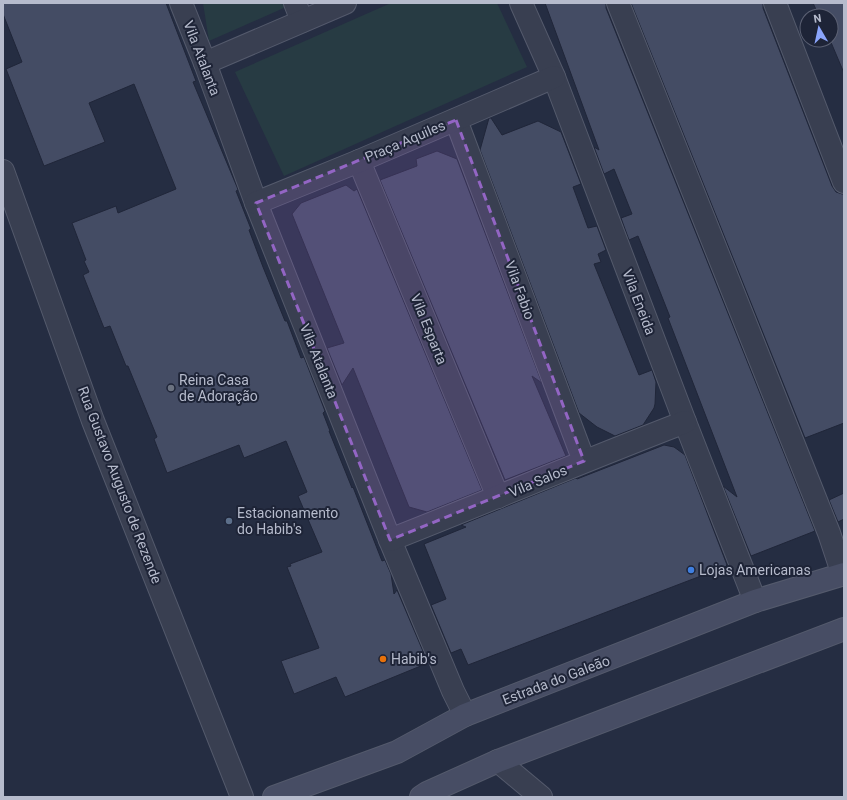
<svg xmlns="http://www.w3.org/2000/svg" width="847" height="800" font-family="Roboto,sans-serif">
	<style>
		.green { fill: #273b43 }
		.building { fill: #444c64; stroke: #202639 }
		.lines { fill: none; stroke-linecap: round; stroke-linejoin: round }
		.street-casing { stroke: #545a6c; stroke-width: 24 }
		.secondary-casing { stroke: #545a6c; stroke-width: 24 }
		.street { stroke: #393f51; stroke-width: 22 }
		.secondary { stroke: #474d64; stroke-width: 22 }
		.marked { fill: #9365c4; fill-opacity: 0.2; stroke: #9365c4; stroke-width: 3; stroke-dasharray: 8 5; stroke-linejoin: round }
		.worship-dot { fill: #6b7280; stroke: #1e2437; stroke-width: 1.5 }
		.service-dot { fill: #5c6f8a; stroke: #1e2437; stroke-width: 1.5 }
		.shop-dot { fill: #3f7fe0; stroke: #1e2437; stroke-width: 1.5 }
		.food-dot { fill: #e8710a; stroke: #1e2437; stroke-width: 1.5 }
		.labels { text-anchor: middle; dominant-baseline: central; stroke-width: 4; stroke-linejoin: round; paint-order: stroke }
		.street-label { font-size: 14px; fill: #b6bbcc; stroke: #1e2437 }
		.poi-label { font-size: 14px; fill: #b6bbcc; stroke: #1e2437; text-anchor: start }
	</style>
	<rect width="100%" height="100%" fill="#252d42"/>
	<g class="green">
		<path d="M 203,3 L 284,3 L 286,7 L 209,41 Z"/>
		<path d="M 391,3 L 497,3 L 527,67 L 284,176 L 235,72 Z"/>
	</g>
	<g class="building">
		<path d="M 3,3 L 166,3 L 196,81 L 193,82 L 237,187 L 238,190 L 236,191 L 251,229 L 249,230 L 263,267 L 285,321 L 287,321 L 301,358 L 304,357 L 325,411 L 323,413 L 330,431 L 329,431 L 352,488 L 353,487 L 382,561 L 385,560 L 391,574 L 394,594 L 397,590 L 428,663 L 345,697 L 336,677 L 294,694 L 281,661 L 319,648 L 287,567 L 291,566 L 290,564 L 322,552 L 298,496 L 307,492 L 286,441 L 244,458 L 239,445 L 167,473 L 154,439 L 157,437 L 128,366 L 126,366 L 110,326 L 104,328 L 83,275 L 89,272 L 84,261 L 86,260 L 72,223 L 116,206 L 118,213 L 176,189 L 134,84 L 89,103 L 105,142 L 44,166 L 6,69 L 22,62 L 3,14 Z"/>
		<path d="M 545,3 L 606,3 L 606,8 L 815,531 L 751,556 L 723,486 L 737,497 L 668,318 L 670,317 L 638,236 L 629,240 L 621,218 L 632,214 L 614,169 L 604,174 L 594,147 L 599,150 Z"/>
		<path d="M 631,3 L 763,3 L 763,8 L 832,186 L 836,192 L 842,194 L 844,194 L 844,423 L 805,438 Z"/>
		<path d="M 813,3 L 844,3 L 844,73 L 830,40 L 831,40 L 831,16 L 819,16 Z"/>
		<path d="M 489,118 L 491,118 L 502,135 L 538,121 L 561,132 L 581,184 L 573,187 L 588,228 L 597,226 L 606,250 L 598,254 L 601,262 L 594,264 L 639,375 L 652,370 L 656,382 L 655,404 L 654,408 L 643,425 L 615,436 L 597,427 L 579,413 L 480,150 Z"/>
		<path d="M 437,151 L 457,159 L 542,383 L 532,376 L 566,456 L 505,480 L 380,180 L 417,166 L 416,159 Z"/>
		<path d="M 346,185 L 354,191 L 357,189 L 482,490 L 427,512 L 409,507 L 353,368 L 342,385 L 327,348 L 344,343 L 292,214 L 301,203 Z"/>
		<path d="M 664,445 L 674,447 L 685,455 L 727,565 L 726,565 L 727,566 L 468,665 L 461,649 L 451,653 L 431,605 L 446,599 L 424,544 L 466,527 L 461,525 L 576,478 L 577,479 Z"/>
		<path d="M 844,493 L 844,519 L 838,522 L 829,500 Z"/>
	</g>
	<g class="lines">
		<defs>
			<g id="street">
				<path d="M 181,3 L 205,63 L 256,203 L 390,540 L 453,691 L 465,715"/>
				<path d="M 295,3 L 302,21"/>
				<path d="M 521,3 L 554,77 L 685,422 L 755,601"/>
				<path d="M 618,3 L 829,533 L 843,575"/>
				<path d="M 775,3 L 844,182"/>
				<path d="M 205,63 L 345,3"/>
				<path d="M 456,120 L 584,461"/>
				<path d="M 359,161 L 498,497"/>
				<path d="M 3,171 L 93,421 L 242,797"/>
				<path d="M 256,203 L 359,161 L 554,77"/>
				<path d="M 390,540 C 489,501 586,460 685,422"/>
				<path d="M 498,761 L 541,797"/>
			</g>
			<g id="secondary">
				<path d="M 274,797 L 397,752 L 465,715 L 755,601 L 844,574"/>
				<path d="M 421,797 L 427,793 L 498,761 L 844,629"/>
			</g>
		</defs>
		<use href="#street" class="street-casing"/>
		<use href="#secondary" class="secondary-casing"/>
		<use href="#street" class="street"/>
		<use href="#secondary" class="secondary"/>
	</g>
	<path class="marked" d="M 456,120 L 584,461 L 390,540 L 256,203 Z"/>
	<circle class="worship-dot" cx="171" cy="388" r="4"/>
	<circle class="service-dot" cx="229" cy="521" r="4"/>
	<circle class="shop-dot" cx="691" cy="570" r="4"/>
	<circle class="food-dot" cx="383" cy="659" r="4"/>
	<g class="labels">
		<g class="street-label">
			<text transform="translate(202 58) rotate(69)">Vila Atalanta</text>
			<text transform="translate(405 141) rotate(-23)">Praça Aquiles</text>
			<text transform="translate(520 290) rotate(70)">Vila Fabio</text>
			<text transform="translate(639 302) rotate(69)">Vila Eneida</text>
			<text transform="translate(429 329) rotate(68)">Vila Esparta</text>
			<text transform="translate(319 361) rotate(68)">Vila Atalanta</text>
			<text transform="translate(538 481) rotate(-23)">Vila Salos</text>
			<text transform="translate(120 485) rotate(69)">Rua Gustavo Augusto de Rezende</text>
			<text transform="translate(556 680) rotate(-21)">Estrada do Galeão</text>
		</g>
		<g class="poi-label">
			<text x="179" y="380">Reina Casa<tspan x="179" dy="16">de Adoração</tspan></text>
			<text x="237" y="513">Estacionamento<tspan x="237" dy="16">do Habib's</tspan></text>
			<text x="699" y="570">Lojas Americanas</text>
			<text x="391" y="659">Habib's</text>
		</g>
	</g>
	<rect width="847" height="800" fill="none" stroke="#b6bbcc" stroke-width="8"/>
	<g transform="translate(819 28) rotate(351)"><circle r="19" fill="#1e2437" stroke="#5b6073"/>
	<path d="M0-3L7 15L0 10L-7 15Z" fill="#8ba5fc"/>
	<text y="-6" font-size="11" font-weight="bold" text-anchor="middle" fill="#b6bbcc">N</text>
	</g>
</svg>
